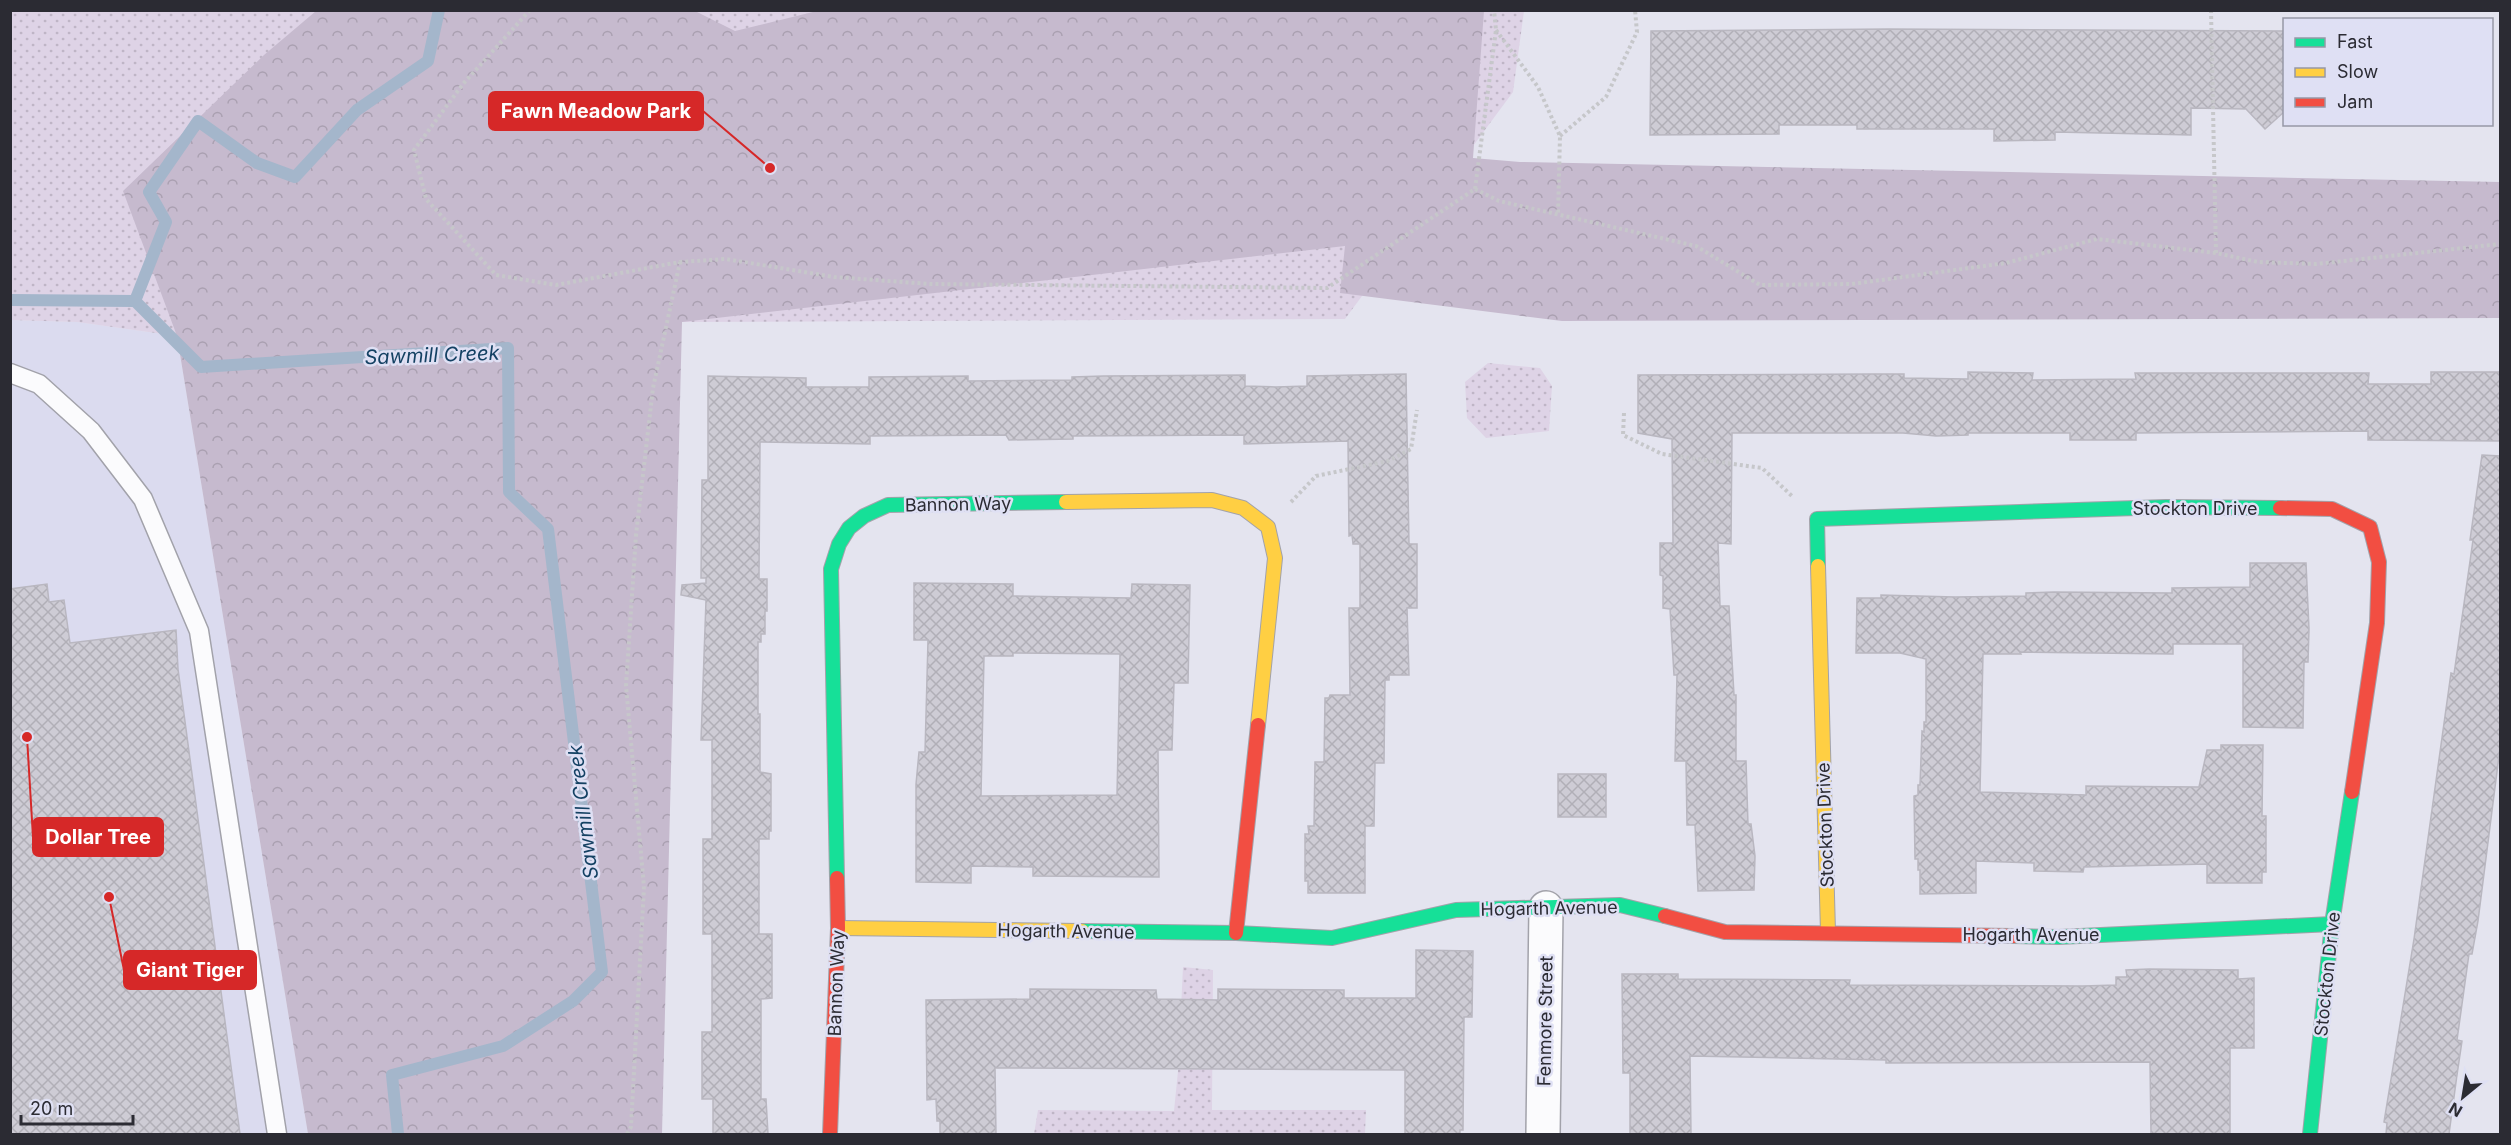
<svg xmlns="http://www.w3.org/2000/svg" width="2511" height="1145" font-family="Inter,sans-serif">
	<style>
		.built { fill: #dbdbef }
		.grass { fill: url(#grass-dots) }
		.forest { fill: url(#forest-crowns) }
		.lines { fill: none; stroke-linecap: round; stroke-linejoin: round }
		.stream { stroke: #a4b6cb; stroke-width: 12 }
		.building { fill: url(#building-cross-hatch); stroke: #b9b7c0; stroke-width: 1.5; fill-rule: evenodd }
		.lane-casing { stroke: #a2a2aa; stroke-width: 21 }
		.street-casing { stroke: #a2a2aa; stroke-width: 36 }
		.fast-casing { stroke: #a2a2aa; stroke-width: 16 }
		.slow-casing { stroke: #a2a2aa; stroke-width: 16 }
		.jam-casing { stroke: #a2a2aa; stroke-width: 16 }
		.path { stroke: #c6c7ca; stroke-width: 4; stroke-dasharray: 3 3; stroke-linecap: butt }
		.lane { stroke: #fbfbfd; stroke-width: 18 }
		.street { stroke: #fbfbfd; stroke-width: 33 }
		.fast { stroke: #16e098; stroke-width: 14 }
		.slow { stroke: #ffcf43; stroke-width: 14 }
		.jam { stroke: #f24e42; stroke-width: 14 }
		.labels { text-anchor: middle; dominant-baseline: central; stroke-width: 5; stroke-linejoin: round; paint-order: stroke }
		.street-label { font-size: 18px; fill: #2b2b33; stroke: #dfe0f4 }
		.water-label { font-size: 20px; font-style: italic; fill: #144163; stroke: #dfe0f4 }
		.leader { fill: none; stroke: #d62828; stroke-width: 2 }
		.callout-dot { fill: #d62828; stroke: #dfe0f4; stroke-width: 2 }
		.callout { fill: #d62828; stroke: #d62828; stroke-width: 2 }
		.callout-label { font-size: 20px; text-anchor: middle; font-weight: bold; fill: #fff }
	</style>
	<defs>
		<pattern id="grass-dots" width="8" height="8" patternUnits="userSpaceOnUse" patternTransform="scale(1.5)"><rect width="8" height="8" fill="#ded3e6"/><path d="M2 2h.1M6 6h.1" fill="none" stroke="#bfb5c6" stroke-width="1.8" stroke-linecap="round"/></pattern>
		<pattern id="forest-crowns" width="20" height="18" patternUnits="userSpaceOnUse" patternTransform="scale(1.5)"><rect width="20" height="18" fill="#c6bace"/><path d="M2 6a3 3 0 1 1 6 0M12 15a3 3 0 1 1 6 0" fill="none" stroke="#aaa0b1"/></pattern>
		<pattern id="building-cross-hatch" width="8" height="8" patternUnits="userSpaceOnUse" patternTransform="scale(1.5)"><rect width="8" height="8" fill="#ceccd5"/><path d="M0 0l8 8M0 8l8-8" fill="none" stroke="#b1afb7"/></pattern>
	</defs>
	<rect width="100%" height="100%" fill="#e4e4ef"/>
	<path class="built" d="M 11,320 L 77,322 L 177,336 L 308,1134 L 11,1134 Z"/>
	<g class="grass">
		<path d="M 10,11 L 1524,11 L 1513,92 L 1345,319 L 682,322 L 177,336 L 77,322 L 11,320 Z"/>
		<path d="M 1488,363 L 1540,368 L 1552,386 L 1549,431 L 1486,438 L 1467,418 L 1465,382 Z"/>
		<path d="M 1183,967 L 1213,970 L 1212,1110 L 1366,1110 L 1365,1134 L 1034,1134 L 1038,1110 L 1174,1111 L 1178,1071 Z"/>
	</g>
	<path class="forest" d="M 817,11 L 1484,11 L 1473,158 L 1520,162 L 2500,182 L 2500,318 L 1562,321 L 1340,293 L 1345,246 L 682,322 L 662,1134 L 308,1134 L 177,336 L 123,191 L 264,55 L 316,11 L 695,11 L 735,31 Z"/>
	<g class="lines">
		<g class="stream">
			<path d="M 10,300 L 135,301"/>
			<path d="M 398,1134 L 392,1075 L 503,1046 L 573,1001 L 602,972 L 548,529 L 509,492 L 508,348 L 201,367 L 135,301 L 166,222 L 149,192 L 198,121 L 257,163 L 295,177 L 357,110 L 428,61 L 439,10"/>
		</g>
	</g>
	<g class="building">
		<path d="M 1888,29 L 2284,31 L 2284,112 L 2265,129 L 2246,109 L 2191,108 L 2191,135 L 2055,132 L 2055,140 L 1994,141 L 1994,129 L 1857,129 L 1857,125 L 1779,125 L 1779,134 L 1650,135 L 1651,31 Z"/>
		<path d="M 1968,372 L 2033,373 L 2032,380 L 2136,379 L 2135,373 L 2369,373 L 2368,384 L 2431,384 L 2431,372 L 2500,372 L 2500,441 L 2368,440 L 2368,431 L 2136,433 L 2136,440 L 2070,440 L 2070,433 L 1968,433 L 1968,435 L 1936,436 L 1903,433 L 1732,433 L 1731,544 L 1718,543 L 1720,606 L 1729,606 L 1734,695 L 1736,695 L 1736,761 L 1746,761 L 1748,824 L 1751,824 L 1755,856 L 1754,890 L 1698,891 L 1695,825 L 1687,825 L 1686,761 L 1675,761 L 1677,675 L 1674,675 L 1670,609 L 1663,608 L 1663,576 L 1660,575 L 1660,543 L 1673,543 L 1672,439 L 1638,433 L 1638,375 L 1872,374 L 1904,374 L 1904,378 L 1968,379 Z"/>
		<path d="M 1406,374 L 1409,544 L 1417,544 L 1417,608 L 1407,608 L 1409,675 L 1389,675 L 1389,680 L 1385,680 L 1384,763 L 1375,763 L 1374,826 L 1365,826 L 1365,893 L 1308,893 L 1308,881 L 1305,881 L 1305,834 L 1309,834 L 1308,826 L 1314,826 L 1315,762 L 1324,762 L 1325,698 L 1329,698 L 1330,695 L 1350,695 L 1349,608 L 1360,608 L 1360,544 L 1353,544 L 1352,535 L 1349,536 L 1348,441 L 1244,444 L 1244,435 L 1073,436 L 1073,439 L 1009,440 L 1006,435 L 870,436 L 870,444 L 760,442 L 759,579 L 767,579 L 767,611 L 765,611 L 765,634 L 761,634 L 761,642 L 758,642 L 758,714 L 760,714 L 760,772 L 771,774 L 771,831 L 769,831 L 769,839 L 759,839 L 759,934 L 772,934 L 772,998 L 761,999 L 761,1099 L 766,1099 L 768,1134 L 713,1134 L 713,1099 L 702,1099 L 702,1032 L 712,1032 L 712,934 L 703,934 L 703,839 L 712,839 L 712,740 L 701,740 L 706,600 L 681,595 L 682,585 L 706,583 L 706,578 L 701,578 L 702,480 L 708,480 L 708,376 L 806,378 L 806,387 L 869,387 L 869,377 L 968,376 L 968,381 L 1072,380 L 1072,377 L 1104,376 L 1245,375 L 1245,386 L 1276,387 L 1307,386 L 1307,376 Z"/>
		<path d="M 2482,455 L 2500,456 L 2500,748 L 2478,921 L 2472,954 L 2469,954 L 2457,1040 L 2462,1041 L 2457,1075 L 2449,1134 L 2386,1134 L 2387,1123 L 2384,1122 L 2414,939 L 2451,673 L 2454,674 L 2473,540 L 2470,540 Z"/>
		<path d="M 2250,563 L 2306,563 L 2309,629 L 2308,662 L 2304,662 L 2303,728 L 2243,727 L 2243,644 L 2173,644 L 2173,654 L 2020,652 L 2021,654 L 1983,654 L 1980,792 L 2086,795 L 2086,786 L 2199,787 L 2207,750 L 2221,750 L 2221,745 L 2263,745 L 2262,816 L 2266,816 L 2266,872 L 2262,872 L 2262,883 L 2207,883 L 2207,864 L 2084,867 L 2083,872 L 2034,871 L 2034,863 L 1976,861 L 1976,893 L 1920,894 L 1920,870 L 1918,870 L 1918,859 L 1915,859 L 1914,796 L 1918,795 L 1918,785 L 1920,785 L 1922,731 L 1924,732 L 1924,722 L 1926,722 L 1926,659 L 1900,653 L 1856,653 L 1857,598 L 1881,598 L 1881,595 L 1955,597 L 2026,596 L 2026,593 L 2054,592 L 2172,593 L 2172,588 L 2250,587 Z"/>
		<path d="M 914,583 L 1013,584 L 1013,596 L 1131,598 L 1132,584 L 1190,585 L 1188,683 L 1174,683 L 1172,750 L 1158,750 L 1159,877 L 1033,876 L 1033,867 L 971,866 L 971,883 L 916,882 L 916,784 L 919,752 L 925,752 L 928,640 L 914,640 ZM 1013,653 L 1120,654 L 1117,795 L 981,796 L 984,656 L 1013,656 Z"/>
		<path d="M 47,584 L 49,602 L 64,600 L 70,643 L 176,630 L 178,669 L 240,1134 L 10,1134 L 10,589 Z"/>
		<rect x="1558" y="774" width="48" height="43"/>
		<path d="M 1416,950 L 1473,951 L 1472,1017 L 1464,1017 L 1463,1130 L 1460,1130 L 1460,1134 L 1405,1134 L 1405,1070 L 995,1068 L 996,1134 L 940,1134 L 940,1121 L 937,1121 L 936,1099 L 927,1100 L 926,1000 L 1030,999 L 1030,989 L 1156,990 L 1157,999 L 1218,1000 L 1218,989 L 1344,990 L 1344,998 L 1416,998 Z"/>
		<path d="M 2149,969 L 2238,970 L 2238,979 L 2254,978 L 2254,1048 L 2230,1048 L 2230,1134 L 2151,1134 L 2150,1062 L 1886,1063 L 1886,1060 L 1690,1056 L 1691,1134 L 1630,1134 L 1630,1073 L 1623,1073 L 1622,974 L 1678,974 L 1678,979 L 1850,980 L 1849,985 L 2083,986 L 2116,985 L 2116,977 L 2127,977 L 2126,970 Z"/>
	</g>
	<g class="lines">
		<defs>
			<path id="lane" d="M 10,373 L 39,384 L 91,431 L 143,499 L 199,631 L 277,1134"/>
			<path id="street" d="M 1543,1134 L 1546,908"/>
			<g id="fast">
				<path d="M 1818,566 L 1817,519 L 2166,507 L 2280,508"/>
				<path d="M 837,878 L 831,569 L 839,544 L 849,528 L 864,516 L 888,505 L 1066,502"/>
				<path d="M 1082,931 L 1236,933 L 1332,938 L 1456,910 L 1620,905 L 1665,916"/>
				<path d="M 2014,936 L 2059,937 L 2332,924"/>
				<path d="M 2310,1134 L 2332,924 L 2352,792"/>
			</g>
			<g id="slow">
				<path d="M 1066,502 L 1212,500 L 1243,508 L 1268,527 L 1275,558 L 1258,725"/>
				<path d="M 1818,566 L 1828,932"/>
				<path d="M 838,928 L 1082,931"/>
			</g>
			<g id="jam">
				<path d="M 2280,508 L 2332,509 L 2370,527 L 2379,562 L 2377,623 L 2352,792"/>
				<path d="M 1665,916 L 1725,932 L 2014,936"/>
				<path d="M 1236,933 L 1258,725"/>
				<path d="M 830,1134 L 838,928 L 837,878"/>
			</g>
		</defs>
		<use href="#lane" class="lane-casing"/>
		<use href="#street" class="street-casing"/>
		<use href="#fast" class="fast-casing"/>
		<use href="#slow" class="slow-casing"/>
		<use href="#jam" class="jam-casing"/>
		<g class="path">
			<path d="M 530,10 L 463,84 L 414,150 L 426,199 L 496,275 L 556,285 L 680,262 L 726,259 L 834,277 L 930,284 L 1327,288 L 1475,189"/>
			<path d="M 2211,10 L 2216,253"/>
			<path d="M 1496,30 L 1538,87 L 1560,136 L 1558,214"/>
			<path d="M 1560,136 L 1606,97 L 1637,32 L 1635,10"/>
			<path d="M 1475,189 L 1499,201 L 1696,246 L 1760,285 L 1852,284 L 2006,263 L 2097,239 L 2216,253 L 2258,262 L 2316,264 L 2500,244"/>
			<path d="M 1475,189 L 1496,30 L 1494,10"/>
			<path d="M 1624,413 L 1623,435 L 1662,454 L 1762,468 L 1792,496"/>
			<path d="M 1291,502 L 1316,476 L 1388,461 L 1411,449 L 1417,410"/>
			<path d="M 627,1134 L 631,1127 L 644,887 L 626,686 L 636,535 L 653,388 L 680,262"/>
		</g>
		<use href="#lane" class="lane"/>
		<use href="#street" class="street"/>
		<use href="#fast" class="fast"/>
		<use href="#slow" class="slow"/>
		<use href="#jam" class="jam"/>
	</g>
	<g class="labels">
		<g class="street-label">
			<text transform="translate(958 504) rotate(-1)">Bannon Way</text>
			<text x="2195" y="508">Stockton Drive</text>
			<text transform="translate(1825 825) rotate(-92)">Stockton Drive</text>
			<text transform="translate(1549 908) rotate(-1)">Hogarth Avenue</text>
			<text transform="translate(1066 931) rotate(1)">Hogarth Avenue</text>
			<text x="2031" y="934">Hogarth Avenue</text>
			<text transform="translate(2327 974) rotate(-84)">Stockton Drive</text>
			<text transform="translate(836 983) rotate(-88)">Bannon Way</text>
			<text transform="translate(1545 1021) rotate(-89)">Fenmore Street</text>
		</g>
		<g class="water-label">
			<text transform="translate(432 355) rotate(-2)">Sawmill Creek</text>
			<text transform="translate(583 812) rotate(-97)">Sawmill Creek</text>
		</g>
	</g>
	<path class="leader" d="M770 168L703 111M27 737L33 837M109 897L124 970"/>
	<g class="callout-dot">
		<circle cx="770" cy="168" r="6"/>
		<circle cx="27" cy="737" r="6"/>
		<circle cx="109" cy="897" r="6"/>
	</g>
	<g class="callout">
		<rect x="489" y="92" width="214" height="38" rx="6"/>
		<rect x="33" y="818" width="130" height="38" rx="6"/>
		<rect x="124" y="951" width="132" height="38" rx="6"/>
	</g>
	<g class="callout-label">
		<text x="596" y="118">Fawn Meadow Park</text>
		<text x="98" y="844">Dollar Tree</text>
		<text x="190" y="977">Giant Tiger</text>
	</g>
	<rect width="2511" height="1145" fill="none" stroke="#2b2b33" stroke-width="24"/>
	<rect x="2283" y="18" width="210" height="108" fill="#dfe0f4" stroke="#9798a7" stroke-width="1.5"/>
	<rect x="2295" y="38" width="30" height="9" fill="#16e098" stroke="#9798a7" stroke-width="1.5"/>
	<text x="2337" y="48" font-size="18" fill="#2b2b33">Fast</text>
	<rect x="2295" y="68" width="30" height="9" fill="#ffcf43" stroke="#9798a7" stroke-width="1.5"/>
	<text x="2337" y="78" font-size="18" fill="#2b2b33">Slow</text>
	<rect x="2295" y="98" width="30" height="9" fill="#f24e42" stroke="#9798a7" stroke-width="1.5"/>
	<text x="2337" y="108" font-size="18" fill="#2b2b33">Jam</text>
	<g transform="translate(2463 1097) rotate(210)" stroke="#dfe0f4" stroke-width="4.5" paint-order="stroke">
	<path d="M0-4.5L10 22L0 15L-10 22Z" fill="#2b2b33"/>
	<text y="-9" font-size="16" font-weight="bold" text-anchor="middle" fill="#2b2b33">N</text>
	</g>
	<path d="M21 1115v9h112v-9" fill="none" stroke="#2b2b33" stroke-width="3"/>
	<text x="30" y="1115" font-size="18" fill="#2b2b33" stroke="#dfe0f4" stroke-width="4.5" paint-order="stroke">20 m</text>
</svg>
